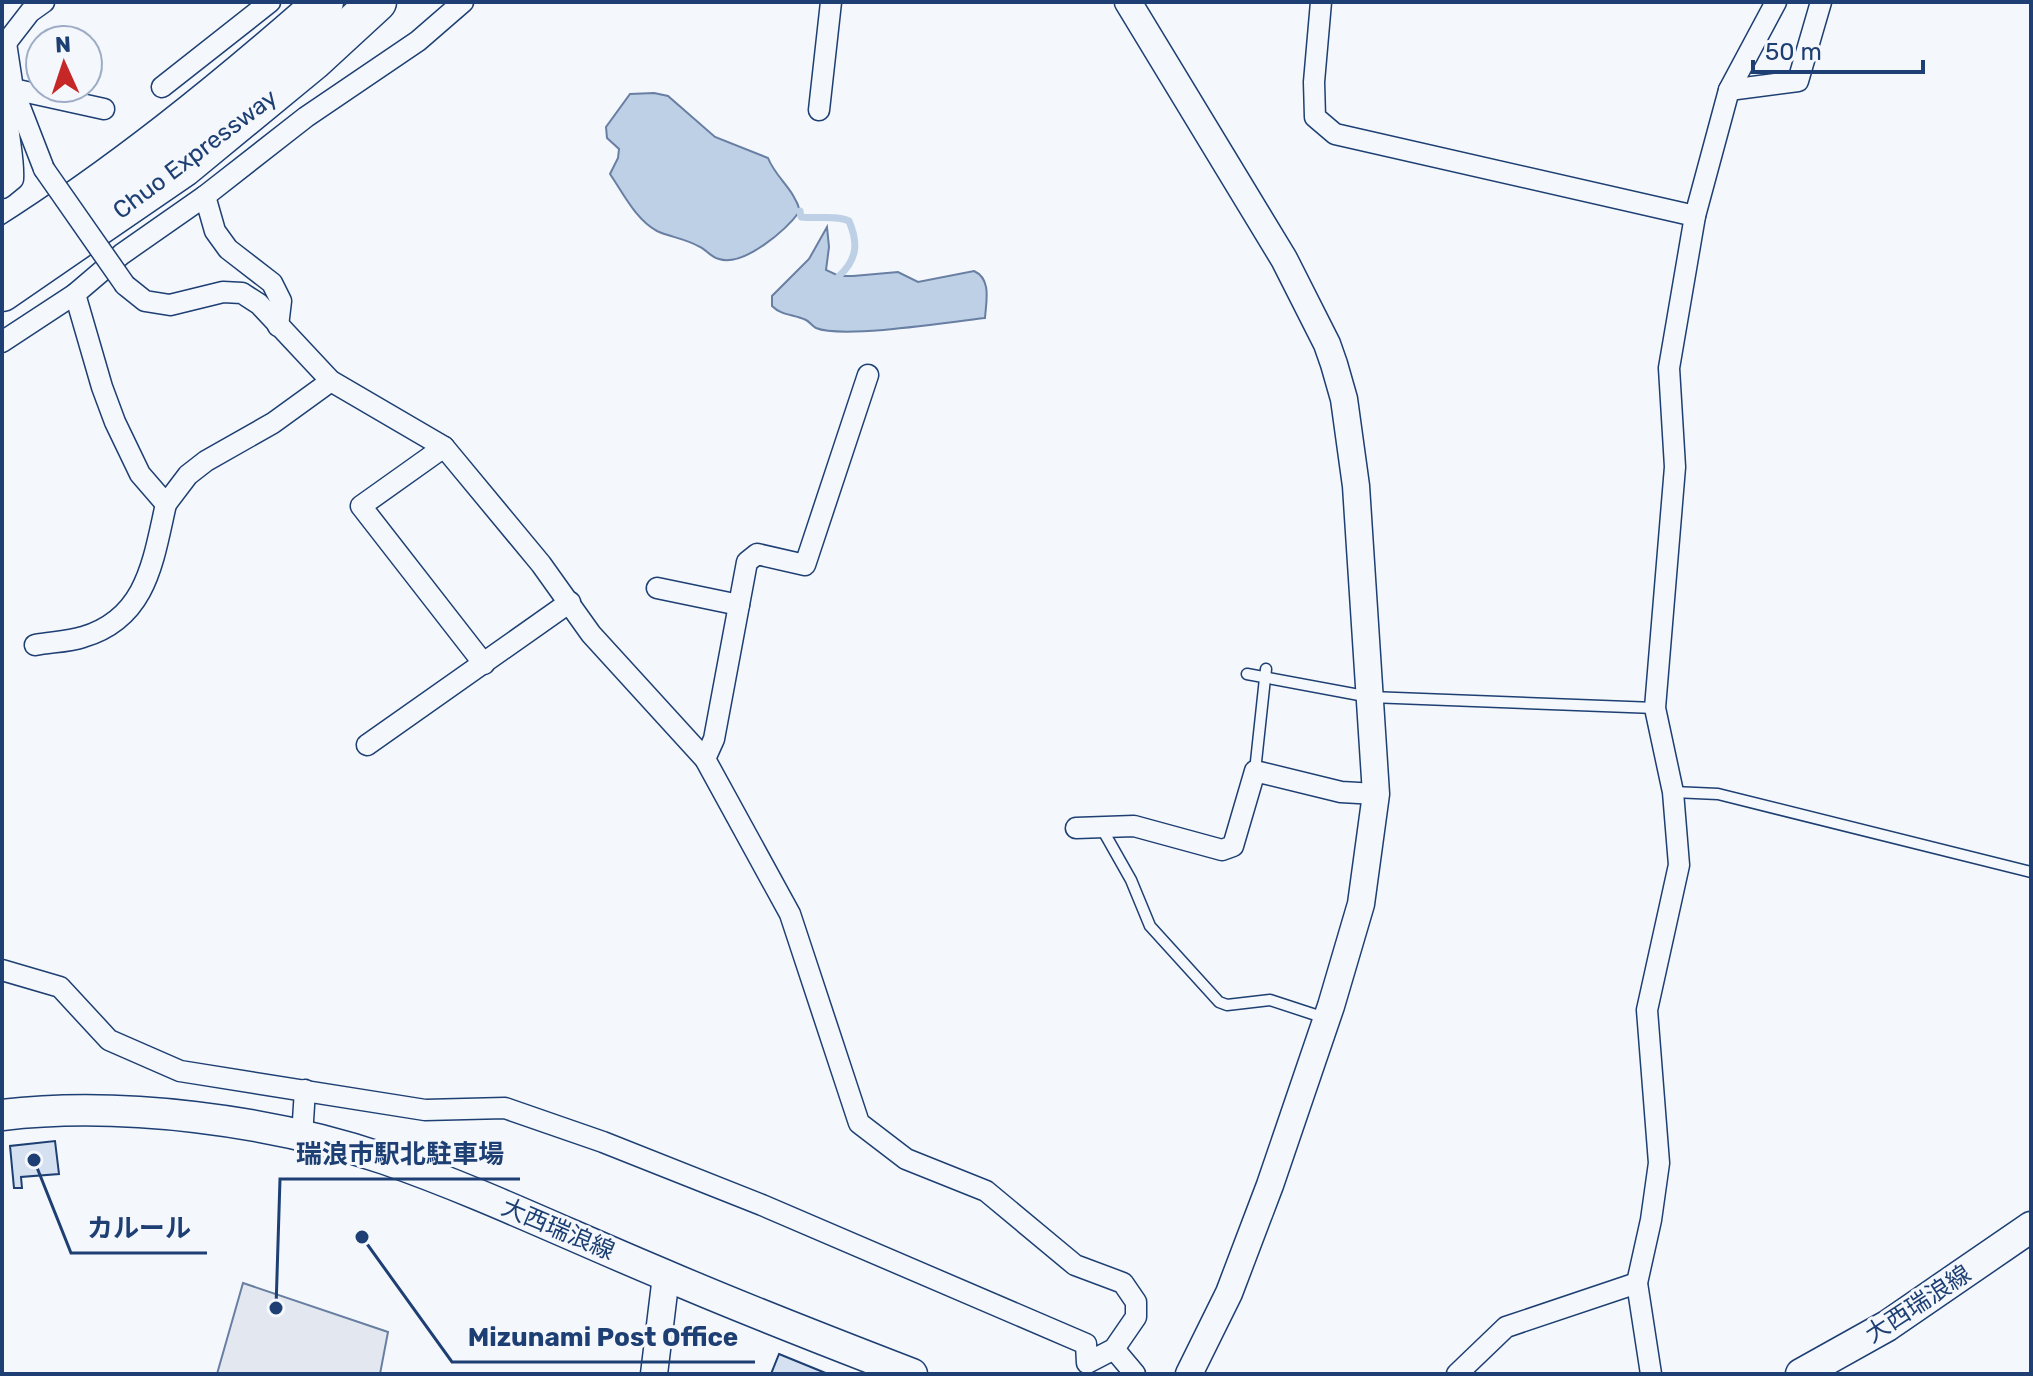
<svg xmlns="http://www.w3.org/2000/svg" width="2033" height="1376" font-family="Rubik,'Noto Sans JP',sans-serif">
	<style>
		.parking { fill: #e3e8f0; stroke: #687fa3; stroke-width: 2 }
		.water { fill: #bed0e5; stroke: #687fa3; stroke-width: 2 }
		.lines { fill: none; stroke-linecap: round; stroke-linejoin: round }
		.stream { stroke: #bed0e5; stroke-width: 7 }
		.building { fill: #d5e0f0; stroke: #1d3f73; stroke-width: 2 }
		.service-casing { stroke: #1d3f73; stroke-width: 13 }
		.minor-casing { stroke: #1d3f73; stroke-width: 23 }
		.tertiary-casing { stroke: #1d3f73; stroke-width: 29 }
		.secondary-casing { stroke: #1d3f73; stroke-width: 33 }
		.motorway-casing { stroke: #1d3f73; stroke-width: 41 }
		.service { stroke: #f4f7fb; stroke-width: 10 }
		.minor { stroke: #f4f7fb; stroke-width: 20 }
		.tertiary { stroke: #f4f7fb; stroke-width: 26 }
		.secondary { stroke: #f4f7fb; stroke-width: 30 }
		.motorway { stroke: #f4f7fb; stroke-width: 38 }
		.minor-bridge-casing { stroke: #1d3f73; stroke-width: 23; stroke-linecap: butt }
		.minor-bridge { stroke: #f4f7fb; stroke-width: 20 }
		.labels { text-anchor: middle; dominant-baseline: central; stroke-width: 6; stroke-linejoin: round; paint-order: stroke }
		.street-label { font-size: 24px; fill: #1d3f73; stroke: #f4f7fb }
		.leader { fill: none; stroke: #1d3f73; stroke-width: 3 }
		.callout-dot { fill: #1d3f73; stroke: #f4f7fb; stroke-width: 3 }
		.callout-label { font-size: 26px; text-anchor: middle; font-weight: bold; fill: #1d3f73; stroke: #f4f7fb; stroke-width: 6; stroke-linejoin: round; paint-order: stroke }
	</style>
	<rect width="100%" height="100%" fill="#f4f7fb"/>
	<path class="parking" d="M 243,1283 L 388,1332 L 380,1374 L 217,1374 Z"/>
	<g class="water">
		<path d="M 654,93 L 668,96 L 715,137 L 768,158 C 776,178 794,189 800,211 C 786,230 744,267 719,259 C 710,257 706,249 698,246 C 686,239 670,237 657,231 C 636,220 623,193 610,174 L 618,158 L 619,149 L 607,138 L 606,127 L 630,94 Z"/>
		<path d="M 827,227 L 829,247 L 826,270 L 839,276 L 853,276 L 898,272 L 918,282 L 974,271 C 992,279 986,302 985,318 C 952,322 842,339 816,328 C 812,326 810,322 806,320 C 794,314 782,316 772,306 L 772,296 L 809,259 Z"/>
	</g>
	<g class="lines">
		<path class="stream" d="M 800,211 L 801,217 C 816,219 836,215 849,221 C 858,242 858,259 839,276"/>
	</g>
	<g class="building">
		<path d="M 55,1141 L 59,1174 L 21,1177 L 22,1188 L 14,1188 L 10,1146 Z"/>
		<path d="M 779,1354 L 828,1374 L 771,1374 Z"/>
	</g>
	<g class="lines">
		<defs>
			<g id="service">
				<path d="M 1247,674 L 1370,697 L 1655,708"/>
				<path d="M 1255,771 L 1266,669"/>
				<path d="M 1673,792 L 1718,794 L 2031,872"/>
				<path d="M 1101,827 L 1131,880 L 1150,926 L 1219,1002 L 1227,1005 L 1270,1000 L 1325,1018"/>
			</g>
			<g id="minor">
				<path d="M 1321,2 L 1314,82 L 1315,117 L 1335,134 L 1695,216"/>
				<path d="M 2,43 L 6,43 L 30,12 L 44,2"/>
				<path d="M 6,43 L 13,89 L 44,169"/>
				<path d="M 162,87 L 270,2"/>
				<path d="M 1729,90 L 1798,81 L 1821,2"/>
				<path d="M 819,110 L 831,2"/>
				<path d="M 2,188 L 13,179 C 15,150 0,116 13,89 L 104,109"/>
				<path d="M 205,196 L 306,117 L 418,41 L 463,2"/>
				<path d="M 75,294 L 102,387 L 115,422 L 140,474 L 166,504 L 188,475 L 206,461 L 273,423 L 331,381"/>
				<path d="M 2,342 L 75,294 L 122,254 L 205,196 L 215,231 L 228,249 L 272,283 L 281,301 L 278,326"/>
				<path d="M 444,447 L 361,506 L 484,664"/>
				<path d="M 657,588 L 739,605"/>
				<path d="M 35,645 C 50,642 68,642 83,637 C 147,618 153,561 166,504"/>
				<path d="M 367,745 L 570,602"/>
				<path d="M 705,759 L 714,739 L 747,562 L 757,554 L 805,565 L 868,375"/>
				<path d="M 1076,828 L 1134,826 L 1222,850 L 1233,846 L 1255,771 L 1341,792 L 1376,794"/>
				<path d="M 2,970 L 60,987 L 109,1040 L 180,1071 L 425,1110 L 505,1108 L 603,1142 L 762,1205 L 1086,1344 L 1087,1363 L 1114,1349 L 1136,1317 L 1136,1302 L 1123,1283 L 1075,1265 L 986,1191 L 906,1159 L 859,1123 L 790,914 L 705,759 L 591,634 L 541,564 L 444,447 L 331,381 L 259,304 L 242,293 L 223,292 L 170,305 L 145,301 L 125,285"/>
				<path d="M 302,1136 L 305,1090"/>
				<path d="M 1114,1349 L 1135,1374"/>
				<path d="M 1457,1374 L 1506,1327 L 1637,1283"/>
				<path d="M 1651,1374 L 1637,1283 L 1651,1220 L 1659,1163 L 1647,1010 L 1679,865 L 1673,792 L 1655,708 L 1675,467 L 1669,368 L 1695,216 L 1729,90 L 1776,2"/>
			</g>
			<g id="tertiary">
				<path d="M 1128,2 L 1284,259 L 1327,344 L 1334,364 L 1344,399 L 1356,486 L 1376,794 L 1361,904 L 1331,1006 L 1270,1185 L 1229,1293 L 1189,1374"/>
				<path d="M 654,1374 L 666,1276"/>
			</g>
			<g id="secondary">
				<path d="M 2,1115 C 121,1101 271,1120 385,1159 C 480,1192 571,1236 665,1275 C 746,1310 829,1342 912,1374"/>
				<path d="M 1801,1374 L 1887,1326 L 2031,1227"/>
			</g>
			<g id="motorway">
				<path d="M 2,249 C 117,177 222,92 324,2"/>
				<path d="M 2,292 L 184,167 L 314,60 L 377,2"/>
			</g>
		</defs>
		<use href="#service" class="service-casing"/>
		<use href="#minor" class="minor-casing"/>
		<use href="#tertiary" class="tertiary-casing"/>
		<use href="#secondary" class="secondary-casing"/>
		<use href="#motorway" class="motorway-casing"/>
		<use href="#service" class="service"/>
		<use href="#minor" class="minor"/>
		<use href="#tertiary" class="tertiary"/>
		<use href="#secondary" class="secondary"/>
		<use href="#motorway" class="motorway"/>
		<defs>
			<path id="minor-bridge" d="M 44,169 L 125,285"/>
		</defs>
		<use href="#minor-bridge" class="minor-bridge-casing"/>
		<use href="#minor-bridge" class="minor-bridge"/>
	</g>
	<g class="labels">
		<g class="street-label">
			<text transform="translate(195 154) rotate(-37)">Chuo Expressway</text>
			<text transform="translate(558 1229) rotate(23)">大西瑞浪線</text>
			<text transform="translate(1918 1304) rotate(-33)">大西瑞浪線</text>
		</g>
	</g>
	<path class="leader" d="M276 1308L280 1179H520M34 1160L71 1253H207M362 1237L452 1362H755"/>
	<g class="callout-dot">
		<circle cx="276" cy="1308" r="8"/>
		<circle cx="34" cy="1160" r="8"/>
		<circle cx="362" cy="1237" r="8"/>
	</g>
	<g class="callout-label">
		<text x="400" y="1163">瑞浪市駅北駐車場</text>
		<text x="139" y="1237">カルール</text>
		<text x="603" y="1346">Mizunami Post Office</text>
	</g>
	<rect width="2033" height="1376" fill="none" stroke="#1d3f73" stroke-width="8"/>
	<g transform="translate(64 64) rotate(357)"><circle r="38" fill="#f4f7fb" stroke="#9eadc5" stroke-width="2"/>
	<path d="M0-6L14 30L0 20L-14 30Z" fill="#c62828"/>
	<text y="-12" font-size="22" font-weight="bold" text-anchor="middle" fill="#1d3f73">N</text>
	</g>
	<path d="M1753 60v12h170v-12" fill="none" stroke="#1d3f73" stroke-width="4"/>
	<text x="1765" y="60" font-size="24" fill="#1d3f73" stroke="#f4f7fb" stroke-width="6" paint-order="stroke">50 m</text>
</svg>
